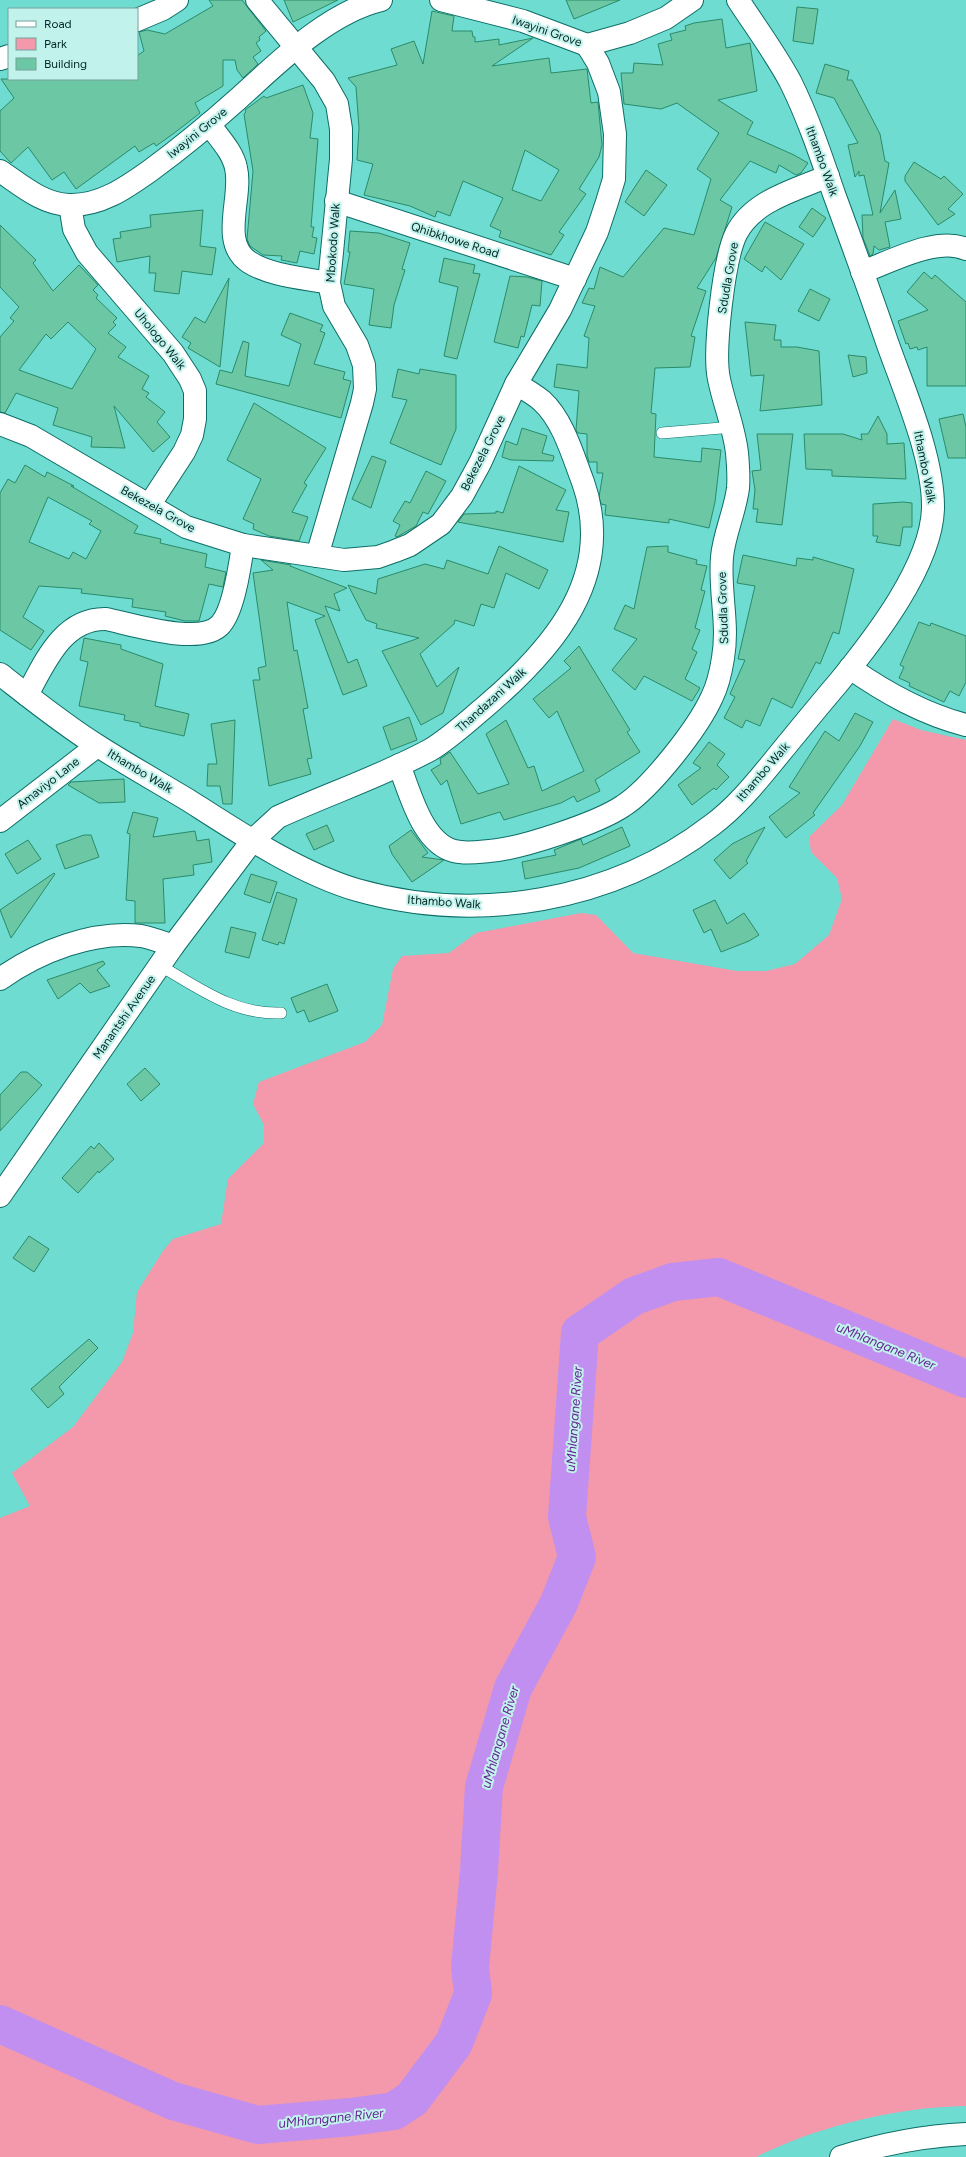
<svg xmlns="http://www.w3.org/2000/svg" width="966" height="2157" font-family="Figtree,sans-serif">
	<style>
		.green { fill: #f399ab }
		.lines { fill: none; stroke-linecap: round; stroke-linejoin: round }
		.river { stroke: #c18fef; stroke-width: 38 }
		.building { fill: #6cc7a5; stroke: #298b6b; fill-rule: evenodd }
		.service-casing { stroke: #0c6e67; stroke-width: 12 }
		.minor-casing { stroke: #0c6e67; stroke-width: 24 }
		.secondary-casing { stroke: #0c6e67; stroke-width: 24 }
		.service { stroke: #fff; stroke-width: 11 }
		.minor { stroke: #fff; stroke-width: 22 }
		.secondary { stroke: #fff; stroke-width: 22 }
		.labels { text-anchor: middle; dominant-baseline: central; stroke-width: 4; stroke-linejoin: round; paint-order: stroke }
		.street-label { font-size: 12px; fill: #022724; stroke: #c1f2ec }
		.water-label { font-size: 13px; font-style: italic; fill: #652393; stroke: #c1f2ec }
	</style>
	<rect width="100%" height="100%" fill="#6fdcd1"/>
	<path class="green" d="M 893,719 L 921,730 L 966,740 L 966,2106 C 897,2107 818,2126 756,2157 L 0,2157 L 0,1518 L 30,1506 L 12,1473 L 73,1427 L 122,1362 L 133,1333 L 137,1292 L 163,1251 L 173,1239 L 221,1224 L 228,1179 L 264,1143 L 264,1125 L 253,1104 L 259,1082 L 365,1042 L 382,1025 L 393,969 L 402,956 L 449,953 L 476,933 L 581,913 L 596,915 L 633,953 L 737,971 L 766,971 L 795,964 L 829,935 L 842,899 L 837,878 L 811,852 L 809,837 L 842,805 Z"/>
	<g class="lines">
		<path class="river" d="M 0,2024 L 173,2101 L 258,2125 L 351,2117 L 394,2111 L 412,2099 L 454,2043 L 473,1994 L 470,1967 L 479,1871 L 484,1787 L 513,1688 L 559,1603 L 577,1557 L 567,1517 L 580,1333 L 634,1296 L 673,1282 L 719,1277 L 966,1379"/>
	</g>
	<g class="building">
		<path d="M 209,0 L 242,0 L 266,31 L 259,37 L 260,40 L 256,43 L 261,51 L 253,57 L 258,64 L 243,78 L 237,70 L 235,60 L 223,60 L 223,86 L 195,103 L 200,113 L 173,134 L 156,146 L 154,143 L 139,152 L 135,146 L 76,189 L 64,172 L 52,180 L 28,147 L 11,163 L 0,151 L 0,111 L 14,98 L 1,79 L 137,79 L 137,56 L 144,51 L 139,32 L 147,30 L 165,34 L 213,6 Z"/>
		<path d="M 284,0 L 338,0 L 293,22 Z"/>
		<path d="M 566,0 L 620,0 L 574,19 Z"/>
		<path d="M 797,7 L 818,9 L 813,44 L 793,41 Z"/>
		<path d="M 432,11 L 454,16 L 452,31 L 472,31 L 473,37 L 475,37 L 475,42 L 499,39 L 499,45 L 533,38 L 492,66 L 549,58 L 551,73 L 587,69 L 591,103 L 598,102 L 602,145 L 599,157 L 579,189 L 586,194 L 559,232 L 564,235 L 551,255 L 499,237 L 501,231 L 490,226 L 503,198 L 463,181 L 450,216 L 437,211 L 435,217 L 410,206 L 364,195 L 373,164 L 357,160 L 359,128 L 356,87 L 348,78 L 397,65 L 391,49 L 414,41 L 423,64 ZM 525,150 L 559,170 L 541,201 L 512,190 Z"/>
		<path d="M 722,19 L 726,48 L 750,43 L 757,91 L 718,100 L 753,122 L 747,134 L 794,155 L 808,163 L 801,173 L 796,175 L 779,165 L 776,173 L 750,161 L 720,200 L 732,207 L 716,258 L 697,288 L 706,291 L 691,336 L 695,337 L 690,367 L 655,368 L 651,413 L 656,414 L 654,457 L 701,462 L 702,448 L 721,450 L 715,502 L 709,528 L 669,519 L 669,523 L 605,515 L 606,505 L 601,504 L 599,497 L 603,473 L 597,473 L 597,462 L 589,462 L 587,455 L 587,434 L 578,433 L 576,430 L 579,391 L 554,387 L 557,364 L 587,368 L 589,338 L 584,336 L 595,306 L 582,303 L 589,288 L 594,289 L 600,267 L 623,277 L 664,228 L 694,235 L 711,179 L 697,169 L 719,133 L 677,103 L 661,109 L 624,104 L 621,73 L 633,73 L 634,63 L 663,65 L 658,44 L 672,40 L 670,34 L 686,30 L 685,26 L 694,23 Z"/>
		<path d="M 825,64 L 849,71 L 847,80 L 852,80 L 880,134 L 885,161 L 889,163 L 880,213 L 895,190 L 901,219 L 885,222 L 890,247 L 879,250 L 874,246 L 873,254 L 870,256 L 863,238 L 862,215 L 873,215 L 864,175 L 859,176 L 859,171 L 855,177 L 848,145 L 858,143 L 834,98 L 816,93 Z"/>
		<path d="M 303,85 L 313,113 L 310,138 L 318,139 L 311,227 L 314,227 L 312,237 L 317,238 L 314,254 L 300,251 L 297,263 L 281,260 L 282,256 L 263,255 L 250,246 L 247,239 L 253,171 L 244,114 L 246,112 L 245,110 L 264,96 L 266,98 Z"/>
		<path d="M 914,162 L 941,179 L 944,176 L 963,194 L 948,209 L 955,214 L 938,225 L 905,181 L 905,176 Z"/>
		<path d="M 646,170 L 667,185 L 644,216 L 625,202 Z"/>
		<path d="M 812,208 L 826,218 L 813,237 L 799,227 Z"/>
		<path d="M 203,210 L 200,246 L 216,248 L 212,275 L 182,271 L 179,294 L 154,291 L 156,273 L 149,273 L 150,256 L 117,262 L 113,239 L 121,238 L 120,232 L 151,227 L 150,215 Z"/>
		<path d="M 765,222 L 804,244 L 781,280 L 765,266 L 762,272 L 744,259 Z"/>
		<path d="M 0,225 L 36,260 L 33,263 L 53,291 L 79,265 L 98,285 L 93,290 L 98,295 L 96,298 L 117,318 L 113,322 L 116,325 L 108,333 L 126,347 L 118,357 L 149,376 L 142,389 L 149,393 L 146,397 L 165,412 L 157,422 L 170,437 L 153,452 L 114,406 L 125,448 L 91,447 L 92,437 L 53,425 L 58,408 L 16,393 L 5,413 L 0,412 L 0,337 L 14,321 L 10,318 L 19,307 L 0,287 ZM 68,322 L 96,349 L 72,389 L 19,370 L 46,334 L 51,339 Z"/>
		<path d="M 350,231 L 379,233 L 410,243 L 402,269 L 405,270 L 394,305 L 391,328 L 369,325 L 374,289 L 344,284 L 350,252 L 348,252 Z"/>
		<path d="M 444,258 L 475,265 L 473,273 L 480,274 L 457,359 L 444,356 L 458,287 L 439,282 Z"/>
		<path d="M 924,272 L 932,279 L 935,275 L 966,302 L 966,386 L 927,386 L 927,347 L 918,350 L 917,347 L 910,349 L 908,343 L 906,344 L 898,321 L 928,310 L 907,292 Z"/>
		<path d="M 510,276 L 527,277 L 542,281 L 540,306 L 532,305 L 524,337 L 521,336 L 518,348 L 494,342 Z"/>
		<path d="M 229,278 L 220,367 L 188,348 L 191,343 L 182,337 L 195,317 L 205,323 Z"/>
		<path d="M 810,289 L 830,299 L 819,321 L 798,311 Z"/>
		<path d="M 290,313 L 323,325 L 320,331 L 325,333 L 314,364 L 345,372 L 343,379 L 351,381 L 341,418 L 216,384 L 220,370 L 232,373 L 243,341 L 249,343 L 245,376 L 289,386 L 301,344 L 281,335 Z"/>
		<path d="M 745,322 L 776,325 L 774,340 L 781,340 L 781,347 L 797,347 L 819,351 L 822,405 L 760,411 L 764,375 L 751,376 Z"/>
		<path d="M 848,355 L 866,357 L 867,373 L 853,377 Z"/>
		<path d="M 398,369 L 419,374 L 420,369 L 456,375 L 456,429 L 441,465 L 390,443 L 407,400 L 392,397 Z"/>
		<path d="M 254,403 L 326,448 L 304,483 L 307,485 L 292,512 L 308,517 L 299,541 L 269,536 L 253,529 L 254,524 L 243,519 L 261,479 L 227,460 Z"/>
		<path d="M 963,414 L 966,427 L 966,458 L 948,458 L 939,419 Z"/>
		<path d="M 878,416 L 887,434 L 887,444 L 904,443 L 906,479 L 832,476 L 832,470 L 806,469 L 804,434 L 843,434 L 862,440 L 861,434 L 868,434 Z"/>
		<path d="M 522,428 L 547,436 L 542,453 L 554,456 L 553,461 L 511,460 L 502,457 L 506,441 L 517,445 Z"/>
		<path d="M 757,434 L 793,434 L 782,525 L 756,522 L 758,509 L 753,509 L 755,490 L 752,471 L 761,470 Z"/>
		<path d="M 372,456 L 386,461 L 371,508 L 352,499 Z"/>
		<path d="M 25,465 L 45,477 L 47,472 L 74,486 L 71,486 L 138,526 L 134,533 L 161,539 L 160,543 L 207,554 L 205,567 L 226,572 L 223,587 L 209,584 L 199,621 L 185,621 L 165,616 L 166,612 L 132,607 L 133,599 L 81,593 L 82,589 L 39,586 L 23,617 L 44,631 L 31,650 L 0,630 L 0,493 L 8,479 L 15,483 ZM 48,497 L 92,521 L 89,524 L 101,531 L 86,559 L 73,552 L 69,559 L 29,542 Z"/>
		<path d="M 519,466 L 566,490 L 556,510 L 569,512 L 563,542 L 458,522 L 464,514 L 496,513 L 496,511 L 503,513 Z"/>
		<path d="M 426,471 L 446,481 L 428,514 L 423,512 L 416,526 L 397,537 L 395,536 L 400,525 L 393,521 L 405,501 L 410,503 Z"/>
		<path d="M 903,502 L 912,503 L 912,527 L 903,527 L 900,546 L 876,542 L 878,536 L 873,536 L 873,504 Z"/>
		<path d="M 499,546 L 548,570 L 539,589 L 506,573 L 494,608 L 481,604 L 474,626 L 455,620 L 454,624 L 420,654 L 437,687 L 459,667 L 443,713 L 421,725 L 382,651 L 419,638 L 376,628 L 377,624 L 366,620 L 348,585 L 376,594 L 378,579 L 425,564 L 444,569 L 447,560 L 488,574 Z"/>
		<path d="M 668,546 L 668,552 L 697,560 L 696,564 L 707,566 L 701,590 L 705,591 L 695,628 L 700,630 L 692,649 L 697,652 L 685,679 L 700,688 L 692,701 L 644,676 L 635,690 L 612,670 L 637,639 L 614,629 L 625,605 L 634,609 L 647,547 Z"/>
		<path d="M 743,555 L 796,566 L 797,558 L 813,560 L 813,557 L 854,569 L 839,634 L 833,632 L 820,664 L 816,662 L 792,708 L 772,698 L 760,726 L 746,720 L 742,728 L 724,718 L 735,697 L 730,694 L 745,660 L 738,659 L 755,586 L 737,583 Z"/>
		<path d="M 261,560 L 291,565 L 290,566 L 347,588 L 334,594 L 340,611 L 325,606 L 348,663 L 357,659 L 367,686 L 343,695 L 315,620 L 325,616 L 287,602 L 294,651 L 297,650 L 308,708 L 303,709 L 312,758 L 307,759 L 311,774 L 269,786 L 253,680 L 260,680 L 258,668 L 266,666 L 253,573 L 273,570 Z"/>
		<path d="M 919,622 L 930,626 L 931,623 L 966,636 L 966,682 L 959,696 L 950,691 L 944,702 L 909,686 L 910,683 L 899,678 L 904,667 L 900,665 Z"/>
		<path d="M 84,638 L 121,645 L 121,649 L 163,664 L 155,706 L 189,714 L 184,736 L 140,726 L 140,723 L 124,720 L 125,715 L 79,706 L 88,662 L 80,660 Z"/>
		<path d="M 579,646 L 630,730 L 627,732 L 640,752 L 595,780 L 600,791 L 577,802 L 574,796 L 561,803 L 504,820 L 500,812 L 461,824 L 447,780 L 441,785 L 431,770 L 441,764 L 440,759 L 450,752 L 478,794 L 509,784 L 486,734 L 506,720 L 528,768 L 534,766 L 542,791 L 584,771 L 557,711 L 549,718 L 533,699 L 571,668 L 564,661 Z"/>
		<path d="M 855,713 L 873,722 L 860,746 L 813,813 L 815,815 L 786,838 L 769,817 L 800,793 L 789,787 L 825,731 L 839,741 Z"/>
		<path d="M 409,717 L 417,740 L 391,750 L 383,727 Z"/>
		<path d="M 235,720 L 232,804 L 223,804 L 220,786 L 207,786 L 208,764 L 217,764 L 211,724 Z"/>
		<path d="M 709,742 L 725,754 L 717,765 L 729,777 L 716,790 L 714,788 L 692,805 L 678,785 L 701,768 L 693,763 Z"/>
		<path d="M 124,779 L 125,802 L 99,803 L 68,785 L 71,782 Z"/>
		<path d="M 133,812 L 158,818 L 153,837 L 195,831 L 197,841 L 209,839 L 212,862 L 193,865 L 194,875 L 163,879 L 165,923 L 135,923 L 135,901 L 126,900 L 130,834 L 127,833 Z"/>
		<path d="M 327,825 L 334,841 L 314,850 L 306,834 Z"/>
		<path d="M 622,827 L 630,846 L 579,868 L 525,879 L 522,862 L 556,855 L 554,850 L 581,839 L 583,845 Z"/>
		<path d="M 765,827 L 746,861 L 748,863 L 730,879 L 714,860 L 732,844 Z"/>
		<path d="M 411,830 L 428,853 L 422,857 L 444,860 L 412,882 L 392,854 L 389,846 Z"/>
		<path d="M 84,835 L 91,835 L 99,857 L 65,869 L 56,845 Z"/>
		<path d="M 28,840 L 41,859 L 17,874 L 5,854 Z"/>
		<path d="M 54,873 L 55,874 L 11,938 L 0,910 Z"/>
		<path d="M 251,874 L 277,882 L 270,903 L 244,894 Z"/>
		<path d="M 277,892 L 297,899 L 284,944 L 279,942 L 278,945 L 262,940 Z"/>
		<path d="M 715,900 L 727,924 L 744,913 L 759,935 L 749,941 L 721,952 L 711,929 L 704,933 L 693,910 Z"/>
		<path d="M 231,927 L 256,933 L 249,958 L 225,952 Z"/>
		<path d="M 103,961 L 105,964 L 97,970 L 110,986 L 90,993 L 80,983 L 58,999 L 47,980 Z"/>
		<path d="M 327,984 L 338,1011 L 309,1022 L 304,1010 L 297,1013 L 291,998 Z"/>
		<path d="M 145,1068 L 160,1084 L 141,1101 L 127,1084 Z"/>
		<path d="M 21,1072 L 27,1072 L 42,1085 L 0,1131 L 0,1095 Z"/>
		<path d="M 99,1143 L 114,1159 L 99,1173 L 98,1171 L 78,1193 L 62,1178 L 91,1146 L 94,1149 Z"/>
		<path d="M 29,1236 L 49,1249 L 34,1272 L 13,1258 Z"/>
		<path d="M 89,1339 L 98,1348 L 59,1387 L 64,1394 L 48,1408 L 31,1389 Z"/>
	</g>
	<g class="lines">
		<defs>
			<g id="service">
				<path d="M 662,433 L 733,427"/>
				<path d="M 159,965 C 199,988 234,1015 281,1013"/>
			</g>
			<g id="minor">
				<path d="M 257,0 L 324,81 L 337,104 L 341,129 L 341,159 L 329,283 L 334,306 L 357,345 L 364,365 L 365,389 L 362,403 L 317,556"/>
				<path d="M 441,0 L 523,21 L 587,45 L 630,33 L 666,18 L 692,0"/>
				<path d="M 137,20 L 163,9 L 177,0"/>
				<path d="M 0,59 L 9,56"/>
				<path d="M 209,124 C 219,138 233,152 236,168 C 243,197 219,242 249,262 C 271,276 304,278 329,283"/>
				<path d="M 0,171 C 21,185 42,204 69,205 C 101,206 127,187 151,170 C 181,148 210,124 238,99 C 278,63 327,13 381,0"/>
				<path d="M 336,201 L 575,279"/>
				<path d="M 70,205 L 74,229 L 87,253 L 173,353 L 190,379 L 195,391 L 195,419 L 192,435 L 184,452 L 150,504"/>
				<path d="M 862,272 C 890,262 937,236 966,249"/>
				<path d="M 0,424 L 31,436 L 186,527 L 243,545 L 344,560 L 378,557 L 395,551 L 410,545 L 441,524 L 462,496 L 480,463 L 516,384 L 560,310 L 597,232 L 607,202 L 614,179 L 615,134 L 609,92 L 598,63 L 587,45"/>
				<path d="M 850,668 C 886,693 923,714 966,725"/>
				<path d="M 0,674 C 32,699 64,725 98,746 C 128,765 158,782 188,800 C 238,832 299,873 357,890 C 477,924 612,902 712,825 C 735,808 754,785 772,763 C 794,736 816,709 839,682 C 874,639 931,566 933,509 C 934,458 904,390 887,342 C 870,292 852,243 834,194 C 821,156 808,117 790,81 C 775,53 755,26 738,0"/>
				<path d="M 27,695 C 45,662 63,618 106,619 C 131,624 202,647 221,624 C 234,609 240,565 243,545"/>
				<path d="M 399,765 C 410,792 422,843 454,851 C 465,854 478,852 489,851 C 520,849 598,823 623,806 C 651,788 698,728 712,697 C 718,685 721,671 723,658 C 729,624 719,591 722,557 C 724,534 735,512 738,488 C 739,477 738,464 737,453 C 734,427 724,404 719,379 C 713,352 724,259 736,234 C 753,200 796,190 828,176"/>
				<path d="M 0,821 L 97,746"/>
				<path d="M 0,979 C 38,952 93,930 141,936 C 152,938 162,942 173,946"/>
				<path d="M 0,1196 L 173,946 L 252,841 L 278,817 C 328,794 382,776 430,750 C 450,738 468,721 486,706 C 554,648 616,576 583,482 C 573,456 563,420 542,401 C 534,394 525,389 516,384"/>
			</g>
			<path id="secondary" d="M 841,2157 C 882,2144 923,2136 966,2134"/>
		</defs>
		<use href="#service" class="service-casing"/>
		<use href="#minor" class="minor-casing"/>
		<use href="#secondary" class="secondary-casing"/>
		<use href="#service" class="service"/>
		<use href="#minor" class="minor"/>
		<use href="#secondary" class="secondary"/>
	</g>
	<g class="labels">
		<g class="street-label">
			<text transform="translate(547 31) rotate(19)">Iwayini Grove</text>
			<text transform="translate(197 133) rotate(-39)">Iwayini Grove</text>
			<text transform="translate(822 161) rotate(70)">Ithambo Walk</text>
			<text transform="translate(455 240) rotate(18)">Qhibkhowe Road</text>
			<text transform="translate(333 243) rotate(-86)">Mbokodo Walk</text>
			<text transform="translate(728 278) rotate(-80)">Sdudla Grove</text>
			<text transform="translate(160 339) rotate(51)">Uhologo Walk</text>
			<text transform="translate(483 453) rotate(-63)">Bekezela Grove</text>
			<text transform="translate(925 467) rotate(79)">Ithambo Walk</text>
			<text transform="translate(158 509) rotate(29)">Bekezela Grove</text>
			<text transform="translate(723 608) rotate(-92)">Sdudla Grove</text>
			<text transform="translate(491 700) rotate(-42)">Thandazani Walk</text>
			<text transform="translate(140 771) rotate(31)">Ithambo Walk</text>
			<text transform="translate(763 772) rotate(-49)">Ithambo Walk</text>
			<text transform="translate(48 783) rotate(-38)">Amaviyo Lane</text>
			<text transform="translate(444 902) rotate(4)">Ithambo Walk</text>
			<text transform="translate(124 1017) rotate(-55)">Manantshi Avenue</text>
		</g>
		<g class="water-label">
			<text transform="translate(886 1346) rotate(22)">uMhlangane River</text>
			<text transform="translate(574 1419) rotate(-86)">uMhlangane River</text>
			<text transform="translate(500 1737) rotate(-74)">uMhlangane River</text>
			<text transform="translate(331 2118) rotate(-6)">uMhlangane River</text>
		</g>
	</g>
	<rect x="8" y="8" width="130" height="72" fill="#c1f2ec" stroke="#75a19c"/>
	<rect x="16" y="21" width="20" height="6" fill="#ffffff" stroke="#75a19c"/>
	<text x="44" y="28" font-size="12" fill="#022724">Road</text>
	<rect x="16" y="38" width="20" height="12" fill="#f399ab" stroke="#75a19c"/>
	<text x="44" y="48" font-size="12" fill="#022724">Park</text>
	<rect x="16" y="58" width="20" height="12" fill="#6cc7a5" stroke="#75a19c"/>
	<text x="44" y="68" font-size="12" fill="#022724">Building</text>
</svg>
